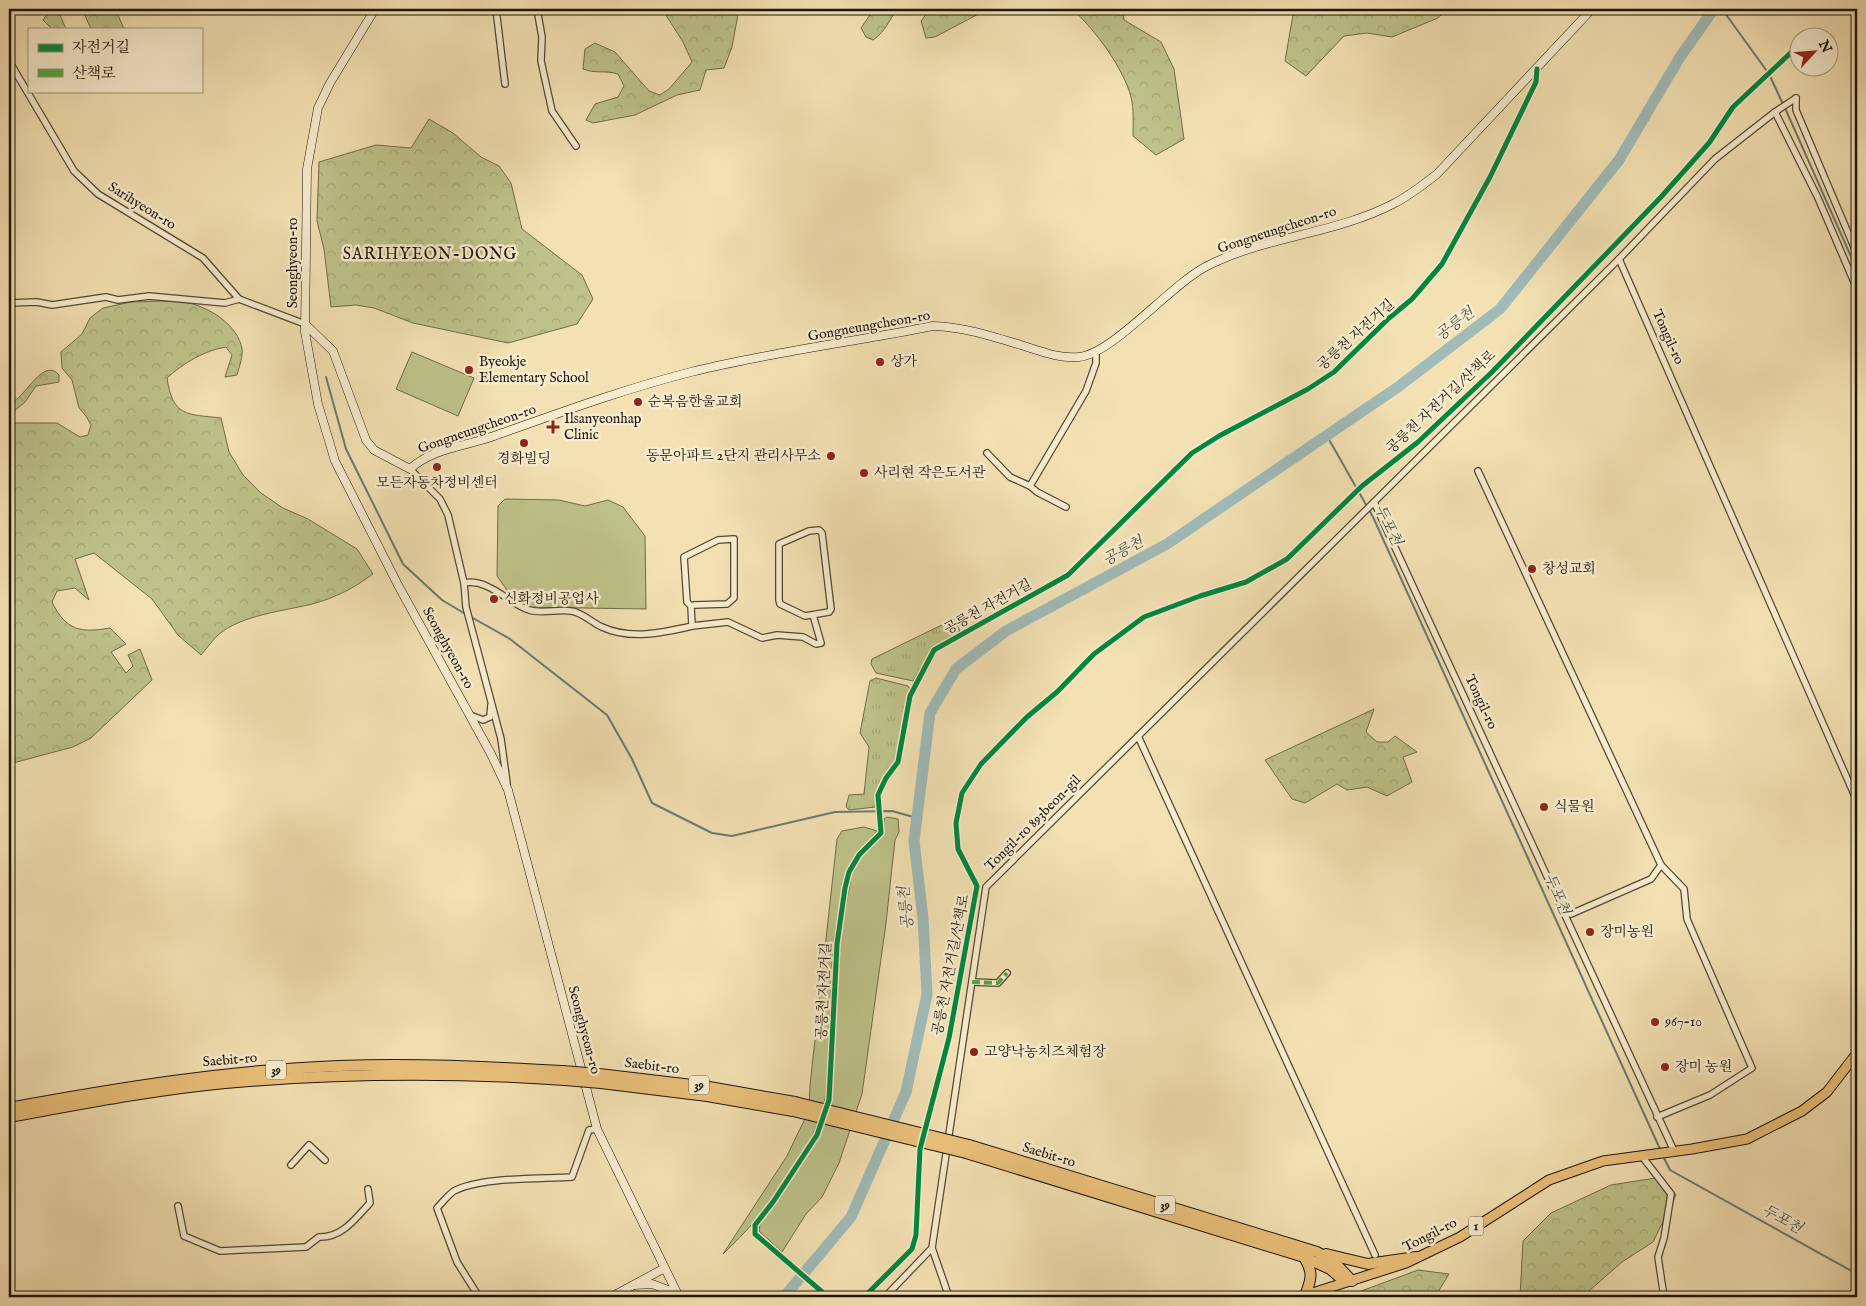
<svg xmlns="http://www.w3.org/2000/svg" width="1866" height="1306" font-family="'IM FELL English','Noto Serif KR',serif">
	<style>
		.grass { fill: #bec28a; stroke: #6e6b4a }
		.forest { fill: url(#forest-crowns); stroke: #6e6b4a }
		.park { fill: url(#park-tufts); stroke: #6e6b4a }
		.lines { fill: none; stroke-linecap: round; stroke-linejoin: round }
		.stream { stroke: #6c7873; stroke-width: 2 }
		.river { stroke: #a0bbb8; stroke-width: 11 }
		.street-casing { stroke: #524735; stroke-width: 8 }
		.secondary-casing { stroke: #1d140b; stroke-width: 9 }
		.primary-casing { stroke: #1d140b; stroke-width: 11 }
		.highway-casing { stroke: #1d140b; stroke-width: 12 }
		.street { stroke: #f7ecce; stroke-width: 5.5 }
		.secondary { stroke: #f7ecce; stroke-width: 8 }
		.primary { stroke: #eac07a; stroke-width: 9 }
		.highway { stroke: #eac07a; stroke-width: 10 }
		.highway-bridge-casing { stroke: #1d140b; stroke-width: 12; stroke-linecap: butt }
		.highway-bridge { stroke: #eac07a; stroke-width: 10 }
		.quiet { stroke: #52a841; stroke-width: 4; stroke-dasharray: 8 4; stroke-linecap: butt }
		.cycleway-casing { stroke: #f7ecce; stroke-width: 8 }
		.cycleway { stroke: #00873e; stroke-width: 5 }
		.poi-dot { fill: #8f2418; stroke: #f7ecce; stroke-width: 2 }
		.labels { text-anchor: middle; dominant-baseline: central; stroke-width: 5; stroke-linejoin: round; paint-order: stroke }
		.shield { fill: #f7ecce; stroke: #5e5546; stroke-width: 1 }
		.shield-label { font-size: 12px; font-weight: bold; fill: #1d140b }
		.street-label { font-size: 14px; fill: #1d140b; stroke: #f7ecce }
		.poi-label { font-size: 14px; fill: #1d140b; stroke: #f7ecce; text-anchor: start }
		.water-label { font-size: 15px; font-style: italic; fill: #4b4e48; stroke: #f7ecce }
		.quarter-label { font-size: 16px; letter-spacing: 1px; fill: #1d140b; stroke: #f7ecce }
	</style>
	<defs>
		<pattern id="forest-crowns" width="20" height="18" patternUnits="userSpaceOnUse" patternTransform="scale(1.25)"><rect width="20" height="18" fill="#bec28a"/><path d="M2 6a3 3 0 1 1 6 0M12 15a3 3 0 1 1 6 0" fill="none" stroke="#a3a676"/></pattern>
		<pattern id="park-tufts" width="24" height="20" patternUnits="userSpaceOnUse" patternTransform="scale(1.25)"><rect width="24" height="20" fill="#bec28a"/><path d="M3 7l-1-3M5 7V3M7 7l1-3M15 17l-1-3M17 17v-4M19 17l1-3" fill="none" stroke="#a3a676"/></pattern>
	</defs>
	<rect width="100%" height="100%" fill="#f3e1b3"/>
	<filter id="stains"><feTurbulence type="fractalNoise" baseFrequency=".004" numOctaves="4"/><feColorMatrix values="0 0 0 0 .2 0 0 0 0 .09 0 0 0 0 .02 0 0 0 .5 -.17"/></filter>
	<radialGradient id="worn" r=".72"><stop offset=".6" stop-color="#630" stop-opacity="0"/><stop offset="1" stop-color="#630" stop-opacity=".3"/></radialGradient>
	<g class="grass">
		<path d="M 412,352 L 474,378 L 458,416 L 396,389 Z"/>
		<path d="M 505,499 L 559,500 L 585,506 L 608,500 L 623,507 L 645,536 L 646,609 L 519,607 L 497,576 L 498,506 Z"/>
		<path d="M 887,817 L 898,819 L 899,832 L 895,840 L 886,923 L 862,1094 L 839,1163 L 822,1197 L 806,1214 L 782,1252 L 759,1231 L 760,1224 L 817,1138 L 830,1102 L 839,943 L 852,873 L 860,858 L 883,834 L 884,819 Z"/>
		<path d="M 864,827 L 877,831 L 852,863 L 845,879 L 833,944 L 826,1095 C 812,1157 768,1211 723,1254 L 787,1156 L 796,1137 L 809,1111 L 810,1085 L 837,839 L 842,831 Z"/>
	</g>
	<g class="forest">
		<path d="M 51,9 L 58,10 L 66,29 L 52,29 L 43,20 Z"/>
		<path d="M 82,9 L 112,9 L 118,15 L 124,29 L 91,29 Z"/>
		<path d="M 662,9 L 739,9 L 732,47 L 724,68 L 706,70 L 700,90 L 677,95 L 635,115 L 593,123 L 586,120 L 595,104 L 618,97 L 624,86 L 618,74 C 605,70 595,74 583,69 L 585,49 L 595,43 L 615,52 L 649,91 L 660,95 L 669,89 L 692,62 L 683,42 Z"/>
		<path d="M 874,9 L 898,9 C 887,22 887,30 873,40 L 866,37 L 861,28 Z"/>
		<path d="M 930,9 L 988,9 L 935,37 L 926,38 L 921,21 Z"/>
		<path d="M 1072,9 L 1123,9 L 1124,20 L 1161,42 L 1174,69 L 1184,139 L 1156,155 L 1133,136 C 1133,124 1134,109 1131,97 C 1124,69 1094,28 1072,9 Z"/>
		<path d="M 1294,9 L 1446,9 L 1438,18 L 1392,37 L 1367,33 L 1344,36 L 1306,76 L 1285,61 Z"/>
		<path d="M 429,119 L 453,133 L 481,157 L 499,166 L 511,183 L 522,229 L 582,275 L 593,299 L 577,324 L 508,343 L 413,323 L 374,308 L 356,305 L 331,307 L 324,249 L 317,221 L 319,162 L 376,145 L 411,148 Z"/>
		<path d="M 162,301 C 170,302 180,301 189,303 C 210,308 238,325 242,349 C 243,357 239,367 237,375 L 225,377 L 232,355 L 226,347 C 205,350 182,364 167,378 C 173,417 186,414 221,418 L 229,452 L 243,475 L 261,493 L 283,508 L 308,519 L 357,549 L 373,574 C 354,588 335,598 312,604 C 284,611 241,615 218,635 C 212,641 206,649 201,655 L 178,635 L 152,599 L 94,553 L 75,559 L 89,600 L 75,588 L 57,591 L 52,602 C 66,631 81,633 110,628 L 126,644 L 111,652 L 126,673 L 133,666 L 128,655 L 140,649 L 152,680 L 91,738 L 73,747 L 9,764 L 9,404 C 26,398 43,356 59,375 L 59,382 L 36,386 L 25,402 L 12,413 L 14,423 L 57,423 L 80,437 L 88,435 L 91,425 L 86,416 L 79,408 L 72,380 L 62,368 L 61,352 L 82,334 L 90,318 L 103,308 L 131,302 Z"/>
		<path d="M 1374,709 L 1366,732 L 1377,742 L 1388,742 L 1395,736 L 1417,752 L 1403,757 L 1412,782 L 1387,796 L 1367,787 L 1347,790 L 1337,784 L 1305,803 L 1292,799 L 1265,760 Z"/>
		<path d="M 1662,1177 L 1676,1195 L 1653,1242 L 1622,1262 L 1582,1297 L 1520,1297 L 1523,1241 L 1551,1213 L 1611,1185 Z"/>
		<path d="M 1418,1270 L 1449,1274 L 1435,1297 L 1345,1297 Z"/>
	</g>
	<g class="park">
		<path d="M 954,619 L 960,631 L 933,648 L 913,681 L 876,673 L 871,664 L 872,659 Z"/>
		<path d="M 876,678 L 908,686 L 910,689 L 895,761 L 877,790 L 875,807 L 849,810 L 846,807 L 849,795 L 864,794 L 869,747 L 860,733 L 870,681 Z"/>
	</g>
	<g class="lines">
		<g class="stream">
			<path d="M 1722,9 L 1769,74 L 1783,104"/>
			<path d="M 1785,108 L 1857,270"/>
			<path d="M 326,377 L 346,449 L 403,564 L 442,600 L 467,615"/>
			<path d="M 1327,436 L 1373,517 L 1660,1149"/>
			<path d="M 471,617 L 510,639 L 607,715 L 632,759 L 652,803 L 712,833 L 732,836 L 835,812 L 892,811 L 917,818"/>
			<path d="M 1663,1156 L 1670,1170 L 1857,1274"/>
		</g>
		<path class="river" d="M 784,1297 L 851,1217 L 906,1092 L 927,994 L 923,918 L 914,841 L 930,713 L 956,669 L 1006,631 L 1167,544 L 1398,387 L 1500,309 L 1619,160 L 1680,57 L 1714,9"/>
		<defs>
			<g id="street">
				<path d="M 496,9 L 505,84"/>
				<path d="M 537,9 L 542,37 L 541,61 L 552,111 L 576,146"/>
				<path d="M 9,61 L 74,171 L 98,194 L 203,258 L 239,299 L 305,324"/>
				<path d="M 1796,98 L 1796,110 L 1857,254"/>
				<path d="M 1775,112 L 1796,98"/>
				<path d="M 1857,289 L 1818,198 L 1775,112 L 1715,159 L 1619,259 L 1857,801"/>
				<path d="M 9,303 L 37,302 L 52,305 L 106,297 L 118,300 L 149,296 L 225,303 L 239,299"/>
				<path d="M 987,453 L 1010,477 L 1030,486 L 1086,391 L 1096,363 L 1096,351"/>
				<path d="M 410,469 L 440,499 L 448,515 L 464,583 L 466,607 L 501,739 L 507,783"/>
				<path d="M 1478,471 L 1661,865 L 1651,879 L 1571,914 L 1563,913"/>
				<path d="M 1030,486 L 1037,492 L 1066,507"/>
				<path d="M 1374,502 L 1674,1151"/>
				<path d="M 819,530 L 822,533 L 831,609 L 829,612 L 805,616 L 780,604 L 779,600 L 779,544 L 809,531 Z"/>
				<path d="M 464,583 C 488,578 508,603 529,610 C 542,614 558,609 571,611 C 582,612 592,623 602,627 C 630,640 662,633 692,626 L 691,606 L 694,605 L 727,604 L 734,598 L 734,539 L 718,540 L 684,557 L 687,602 L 691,606"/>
				<path d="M 692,626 L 728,622 L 762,638 L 777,635 L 803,637 L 816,644 L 821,643 L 813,615"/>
				<path d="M 470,715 L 483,720 L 490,717 L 491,705"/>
				<path d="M 1138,736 L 1375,1255"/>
				<path d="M 972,982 L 998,983 L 1007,973"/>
				<path d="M 1657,1117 L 1710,1095 L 1752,1068 L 1687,919 L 1684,889 L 1661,865"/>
				<path d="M 1641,1155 L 1671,1194 L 1664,1238 L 1658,1257 L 1664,1297"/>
				<path d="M 291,1165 L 309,1145 L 325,1160"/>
				<path d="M 178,1206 L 184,1236 L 220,1251 L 306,1247 L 319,1237 C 342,1238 355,1219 370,1203 L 368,1189"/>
				<path d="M 932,1248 L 949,1297"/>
				<path d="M 479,1297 L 457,1262 L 437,1208 C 442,1203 448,1195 454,1191 C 480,1177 540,1179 572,1177 L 589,1130 L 597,1129"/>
				<path d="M 885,1297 L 932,1248 L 986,887 L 1619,259"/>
			</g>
			<g id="secondary">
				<path d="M 375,9 L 330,83 L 318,108 L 307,169 L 305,332 L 318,404 L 335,461 L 398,585 L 491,754 L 508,790 L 597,1129 L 679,1297"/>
				<path d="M 305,324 L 333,351 L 366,440 L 374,450 L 410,469 C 432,448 467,446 494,436 C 559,413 624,389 691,372 C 771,352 853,342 933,326 C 964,327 991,336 1021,345 C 1040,351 1059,359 1079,357 C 1114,353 1170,285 1207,266 C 1266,236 1335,234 1393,204 C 1409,196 1423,185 1437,174 L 1592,9"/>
				<path d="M 634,1285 L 652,1284 L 676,1293"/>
				<path d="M 611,1297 L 663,1269"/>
			</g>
			<path id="primary" d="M 1300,1297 L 1406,1263 L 1460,1237 L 1549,1180 L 1603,1161 L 1692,1149 L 1747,1139 L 1802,1111 L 1827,1092 L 1857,1053"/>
			<g id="highway">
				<path d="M 599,1074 L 709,1087 L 795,1102"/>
				<path d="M 601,1083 L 707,1096 L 793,1111"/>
				<path d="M 9,1108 C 118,1088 228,1070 339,1066 C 414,1063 488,1067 563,1071"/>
				<path d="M 9,1117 C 81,1104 152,1090 225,1083 C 338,1073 451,1072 565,1080"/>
				<path d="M 969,1145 L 1317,1252 L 1334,1262 L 1352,1281"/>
				<path d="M 966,1153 L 1304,1257 L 1330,1269 L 1344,1281"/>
				<path d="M 1326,1254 L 1368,1264 L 1416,1257"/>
				<path d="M 1304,1257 C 1314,1273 1311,1280 1305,1296"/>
			</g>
		</defs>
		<use href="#street" class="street-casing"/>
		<use href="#secondary" class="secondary-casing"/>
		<use href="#primary" class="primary-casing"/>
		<use href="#highway" class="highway-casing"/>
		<use href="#street" class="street"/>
		<use href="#secondary" class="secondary"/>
		<use href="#primary" class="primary"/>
		<use href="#highway" class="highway"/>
		<defs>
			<g id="highway-bridge">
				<path d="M 563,1071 L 599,1074"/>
				<path d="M 565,1080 L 601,1083"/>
				<path d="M 795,1102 L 969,1145"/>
				<path d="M 793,1111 L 966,1153"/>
			</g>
		</defs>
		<use href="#highway-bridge" class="highway-bridge-casing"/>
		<use href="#highway-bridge" class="highway-bridge"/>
		<path class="quiet" d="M 972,982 L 998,983 L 1007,973"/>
		<defs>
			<g id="cycleway">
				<path d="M 828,1297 L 755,1234 L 755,1225 L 773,1202 L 817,1135 L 829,1100 L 837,944 L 845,888 L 849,872 L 859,855 L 881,833 L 878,795 L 886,778 L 898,762 L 910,696 L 934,650 L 1068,575 L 1192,453 L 1219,436 L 1308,389 L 1334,372 L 1388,319 L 1412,299 L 1442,264 L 1490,177 L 1536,82 L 1537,69"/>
				<path d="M 864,1297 L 912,1249 L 916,1235 L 920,1149 L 949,1038 L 977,886 L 958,849 L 956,823 L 962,793 L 981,764 L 1027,717 L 1057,692 L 1094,654 L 1144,617 L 1200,596 L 1246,582 L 1287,559 L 1362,486 L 1418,442 L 1492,372 L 1661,197 L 1709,143 L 1733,107 L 1798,46"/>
			</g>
		</defs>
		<use href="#cycleway" class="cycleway-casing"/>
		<use href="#cycleway" class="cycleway"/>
	</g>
	<g class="poi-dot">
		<circle cx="880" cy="362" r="5"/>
		<circle cx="469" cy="370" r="5"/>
		<circle cx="638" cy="402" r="5"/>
		<path d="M550.5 419.5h5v5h5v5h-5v5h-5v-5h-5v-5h5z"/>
		<circle cx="524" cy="443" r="5"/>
		<circle cx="831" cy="456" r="5"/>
		<circle cx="437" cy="467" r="5"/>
		<circle cx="864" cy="473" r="5"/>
		<circle cx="1532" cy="569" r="5"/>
		<circle cx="494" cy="599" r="5"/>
		<circle cx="1544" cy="807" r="5"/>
		<circle cx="1590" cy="932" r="5"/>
		<circle cx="1655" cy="1022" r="5"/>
		<circle cx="974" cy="1052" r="5"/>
		<circle cx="1665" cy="1067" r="5"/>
	</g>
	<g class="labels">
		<g class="shield">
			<rect x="266" y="1060.5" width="20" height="19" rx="4"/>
			<rect x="689" y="1075.5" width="20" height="19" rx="4"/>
			<rect x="1155" y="1195.5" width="20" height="19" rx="4"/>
			<rect x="1468.5" y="1216.5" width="15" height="19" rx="4"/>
		</g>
		<g class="shield-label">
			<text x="276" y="1070">39</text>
			<text x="699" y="1085">39</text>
			<text x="1165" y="1205">39</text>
			<text x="1476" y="1226">1</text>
		</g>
		<g class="street-label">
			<text transform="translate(142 206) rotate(32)">Sarihyeon-ro</text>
			<text transform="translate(1277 230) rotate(-18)">Gongneungcheon-ro</text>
			<text transform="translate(293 263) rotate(-90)">Seonghyeon-ro</text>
			<text transform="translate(869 326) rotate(-10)">Gongneungcheon-ro</text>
			<text transform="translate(1356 335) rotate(-42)">공릉천 자전거길</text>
			<text transform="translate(1668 337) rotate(66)">Tongil-ro</text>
			<text transform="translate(1441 402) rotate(-43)">공릉천 자전거길/산책로</text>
			<text transform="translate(477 429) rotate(-19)">Gongneungcheon-ro</text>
			<text transform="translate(988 607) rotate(-29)">공릉천 자전거길</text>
			<text transform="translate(448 648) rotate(61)">Seonghyeon-ro</text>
			<text transform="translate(1481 702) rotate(65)">Tongil-ro</text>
			<text transform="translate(1033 823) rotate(-45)">Tongil-ro 893beon-gil</text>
			<text transform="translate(951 965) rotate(-79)">공릉천 자전거길/산책로</text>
			<text transform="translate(824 991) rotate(-87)">공릉천 자전거길</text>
			<text transform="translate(584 1030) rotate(75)">Seonghyeon-ro</text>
			<text transform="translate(230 1060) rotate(-5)">Saebit-ro</text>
			<text transform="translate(652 1066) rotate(7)">Saebit-ro</text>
			<text transform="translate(1049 1155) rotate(17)">Saebit-ro</text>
			<text transform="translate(1430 1235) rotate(-27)">Tongil-ro</text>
		</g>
		<g class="poi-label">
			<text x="479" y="362">Byeokje<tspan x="479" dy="16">Elementary School</tspan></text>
			<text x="890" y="362">상가</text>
			<text x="648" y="402">순복음한울교회</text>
			<text x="564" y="419">Ilsanyeonhap<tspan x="564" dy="16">Clinic</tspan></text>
			<text x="821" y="456" text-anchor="end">동문아파트 2단지 관리사무소</text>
			<text x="524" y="459" text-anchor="middle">경화빌딩</text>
			<text x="874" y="473">사리현 작은도서관</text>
			<text x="437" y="483" text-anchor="middle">모든자동차정비센터</text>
			<text x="1542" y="569">창성교회</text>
			<text x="504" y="599">신화정비공업사</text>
			<text x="1554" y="807">식물원</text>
			<text x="1600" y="932">장미농원</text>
			<text x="1665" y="1022">967-10</text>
			<text x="984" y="1052">고양낙농치즈체험장</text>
			<text x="1675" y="1067">장미 농원</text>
		</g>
		<g class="water-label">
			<text transform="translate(1455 324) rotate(-37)">공릉천</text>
			<text transform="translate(1388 525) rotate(64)">두포천</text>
			<text transform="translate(1123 551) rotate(-28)">공릉천</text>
			<text transform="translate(1557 894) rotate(66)">두포천</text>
			<text transform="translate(906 908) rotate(-96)">공릉천</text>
			<text transform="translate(1782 1219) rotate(29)">두포천</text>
		</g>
		<g class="quarter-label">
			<text x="430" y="255">SARIHYEON-DONG</text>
		</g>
	</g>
	<rect width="1866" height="1306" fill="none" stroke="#f3e1b3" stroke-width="30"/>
	<rect x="10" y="10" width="1846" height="1286" fill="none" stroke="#1d140b" stroke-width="2.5"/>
	<rect x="15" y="15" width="1836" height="1276" fill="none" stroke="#1d140b"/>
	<rect x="28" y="28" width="175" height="65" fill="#f7ecce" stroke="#a09680"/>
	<rect x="38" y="44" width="25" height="8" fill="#00873e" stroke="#a09680"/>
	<text x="72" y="52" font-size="15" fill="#1d140b">자전거길</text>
	<rect x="38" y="69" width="25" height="8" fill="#52a841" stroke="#a09680"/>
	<text x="72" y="78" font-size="15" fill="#1d140b">산책로</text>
	<g transform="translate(1814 52) rotate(64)"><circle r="24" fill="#f7ecce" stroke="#a09680"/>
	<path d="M0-4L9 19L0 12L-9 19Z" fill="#8f2418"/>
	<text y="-8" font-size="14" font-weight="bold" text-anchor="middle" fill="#1d140b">N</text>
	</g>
	<rect width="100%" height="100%" filter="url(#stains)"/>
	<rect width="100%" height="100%" fill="url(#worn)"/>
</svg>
